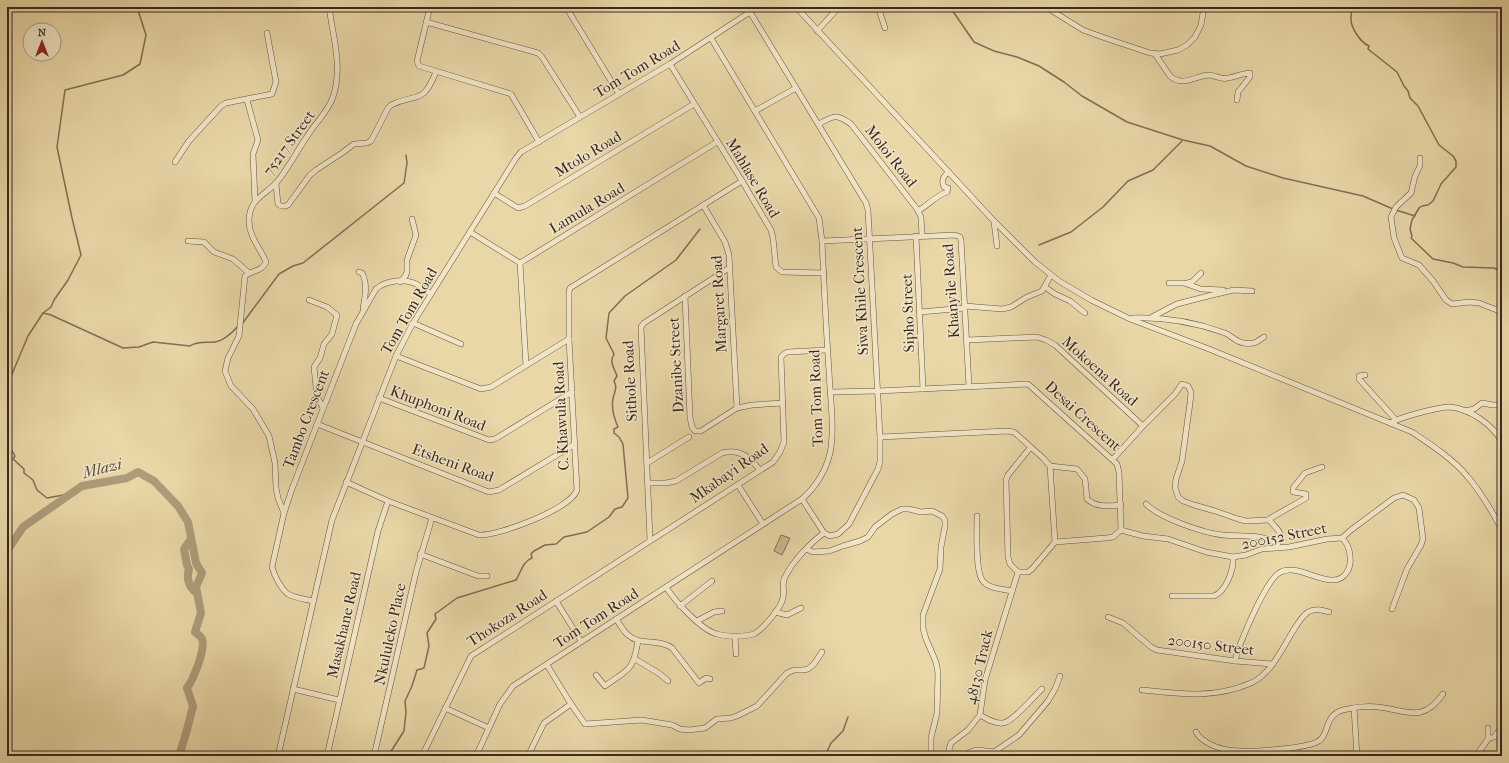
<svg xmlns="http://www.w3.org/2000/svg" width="1509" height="763" font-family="'IM FELL French Canon',serif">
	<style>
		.garden { fill: #cbb991; stroke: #82715a }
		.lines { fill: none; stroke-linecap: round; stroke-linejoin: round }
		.stream { stroke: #7f6e57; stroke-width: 1.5 }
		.river { stroke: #ad9c7a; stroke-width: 8 }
		.minor-casing { stroke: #655444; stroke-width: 6 }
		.minor { stroke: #f1e5c6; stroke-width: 5 }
		.labels { text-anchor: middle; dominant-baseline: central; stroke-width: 3; stroke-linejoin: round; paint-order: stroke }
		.street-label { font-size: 15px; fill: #392923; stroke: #f1e5c6 }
		.water-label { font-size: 16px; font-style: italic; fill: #5c4c3d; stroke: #f1e5c6 }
	</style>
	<rect width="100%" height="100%" fill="#e9d7a7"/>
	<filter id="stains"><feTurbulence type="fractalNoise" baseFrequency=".005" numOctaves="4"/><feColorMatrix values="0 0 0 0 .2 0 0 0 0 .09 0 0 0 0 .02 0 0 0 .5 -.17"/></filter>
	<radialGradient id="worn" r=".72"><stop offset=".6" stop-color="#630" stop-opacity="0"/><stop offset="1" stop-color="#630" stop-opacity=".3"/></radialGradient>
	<path class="garden" d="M 781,535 L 790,538 L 782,555 L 774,551 Z"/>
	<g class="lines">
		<g class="stream">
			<path d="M 950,7 L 974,42 L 994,51 L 1017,57 L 1039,66 L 1064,82 L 1082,96 L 1127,122 L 1183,140 L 1210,146 L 1246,166 L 1283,178 L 1363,196 L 1393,209"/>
			<path d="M 1353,7 C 1352,10 1351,14 1351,17 C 1350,27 1360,42 1369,46 L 1368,49 L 1397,72 L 1404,86 L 1408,91 L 1410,98 L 1418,106 L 1439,145 L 1453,156 L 1456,161 L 1456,167 L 1441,184 L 1433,201 L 1428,205 L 1422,206 L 1419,208 L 1412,220 L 1410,229 L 1412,236 L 1411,238 L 1433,259 L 1453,263 L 1463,267 L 1494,268 L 1502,272"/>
			<path d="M 1396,210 L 1415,216"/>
			<path d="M 1039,245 L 1071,232 L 1103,207 L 1128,181 L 1153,170 L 1182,141"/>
			<path d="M 43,313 L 51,315 L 123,348 L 139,347 L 153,342 L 190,346 C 197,341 206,343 215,342 C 223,341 233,332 238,326"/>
			<path d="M 242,324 L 279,274 L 293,266 L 303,263 L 404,183 L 407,163 L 406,155"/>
			<path d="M 7,386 L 28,336 L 43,313 L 51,307 L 54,300 L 68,280 L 81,255 L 72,218 L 57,147 L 65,90 L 123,75 L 140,64 L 146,35 L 137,7"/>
			<path d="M 7,442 L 15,456 L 13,459 L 24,469 L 24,473 L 33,480 L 37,490 L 47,498 L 69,494"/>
			<path d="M 388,756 L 404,731 L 406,712 L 405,701 L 412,686 L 417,670 L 424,668 L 429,646 L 427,633 L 436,619 L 435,614 L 457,598 L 516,580 C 521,572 523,561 532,558 L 531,554 L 534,551 L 545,545 L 556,544 L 564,537 L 587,532 L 609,517 L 615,509 L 622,507 L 628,498 L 623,444 L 619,437 L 614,433 L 614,429 L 618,427 C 614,418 611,409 613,399 C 614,392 618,388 614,381 L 617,376 C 614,367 609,363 614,354 L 606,338 L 609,313 L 625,296 L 676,260 L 700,229"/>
			<path d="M 825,756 L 831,743 L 843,731 L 848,717"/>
		</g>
		<g class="river">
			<path d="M 191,539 L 184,549 L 187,565 L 189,569 C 186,578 189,588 197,593"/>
			<path d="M 7,551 L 23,527 L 82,486 L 127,478 L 138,472 L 154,481 L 178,506 L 188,522 L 196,563 L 202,573 L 196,587 L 201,613 L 195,632 C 197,634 201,636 202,639 C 206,649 193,680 187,688 L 193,706 L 187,730 L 179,756"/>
		</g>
		<defs>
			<g id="minor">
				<path d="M 430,7 L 417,61 L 419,66 L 511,94 L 539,142"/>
				<path d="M 566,7 L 619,94"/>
				<path d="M 796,7 L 992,219 L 1035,262 L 1059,281 L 1091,300 L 1130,319 L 1209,349 L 1412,432 C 1430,444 1453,459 1467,476 C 1481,492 1492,511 1502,530"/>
				<path d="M 878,7 L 885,28"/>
				<path d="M 1046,7 L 1083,30 L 1105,38 L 1150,53 L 1160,54 L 1178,50 L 1187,45 L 1195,37 L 1201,25 L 1204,7"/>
				<path d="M 750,12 L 866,203 L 868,210 L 880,437 L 880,462 L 878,469 L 849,524 L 838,534 L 830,536 L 824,533 L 802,499"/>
				<path d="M 426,22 L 538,53 L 542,57 L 580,117"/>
				<path d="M 817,31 L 839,7"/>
				<path d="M 1155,54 L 1170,76 C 1184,88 1195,75 1210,75 C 1216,76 1222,80 1228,78 C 1236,77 1243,73 1250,73 L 1250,77 L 1238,92 L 1237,100"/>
				<path d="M 670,64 L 742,181 L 771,230 L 773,238 L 776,267 L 782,272 L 824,273"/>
				<path d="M 247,100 L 258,140 L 253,154 L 255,201"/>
				<path d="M 755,111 L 796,88"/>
				<path d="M 819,124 C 834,115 837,114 851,124 L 917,209 L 921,217 L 922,236"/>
				<path d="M 1420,158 L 1420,166 L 1415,176 L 1411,193 L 1396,207 L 1391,217 L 1394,238 L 1402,258 L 1419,265 L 1433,281 L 1446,300 L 1452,304 L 1469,302 L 1479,303 L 1502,312"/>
				<path d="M 175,162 L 189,141 L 221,106 L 226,103 L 272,94 L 276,82 L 267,33"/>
				<path d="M 276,184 L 278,204 C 281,207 284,207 288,205 L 310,175 L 316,170 L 342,153 L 354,144 L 367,143 L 371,141 L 388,108 L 391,105 C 418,92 422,106 436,72"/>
				<path d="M 494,193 L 518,208 L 525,206 L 694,104"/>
				<path d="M 703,205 L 725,242 L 729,255 L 737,408"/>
				<path d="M 918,211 C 928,205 937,195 947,192 L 948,188 L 944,187 C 941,180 943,176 949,172"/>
				<path d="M 994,222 L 997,246"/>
				<path d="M 470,232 L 520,263 L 717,142"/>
				<path d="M 916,236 L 923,389"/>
				<path d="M 188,241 L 204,242 L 214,252 L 233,259 L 249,273"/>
				<path d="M 822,241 L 955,235 L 960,237 L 961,240 L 969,386"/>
				<path d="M 520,263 L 526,365"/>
				<path d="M 359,272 L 362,273 C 368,283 365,298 363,308"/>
				<path d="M 400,282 L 406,275 L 407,271 L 407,260 L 416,235 L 412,219"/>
				<path d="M 1169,283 L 1184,283 L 1201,289 L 1223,290"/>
				<path d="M 1187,283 L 1192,282 L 1201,273"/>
				<path d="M 1045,287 L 1055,294 L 1070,301 L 1085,313"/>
				<path d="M 685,296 L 690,417 L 692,427 L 695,431 L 701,431 L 737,408 L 752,405 L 783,403"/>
				<path d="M 309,300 L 327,307 L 337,315 L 332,334 L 324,344 L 320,358 L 314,367 L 317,396 L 323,408"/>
				<path d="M 965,306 L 1002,309 L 1011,307 L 1027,297 L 1042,291 L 1051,275"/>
				<path d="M 920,312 L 965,308"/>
				<path d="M 1152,317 L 1177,304 L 1212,295 L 1234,290 L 1252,291"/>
				<path d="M 1133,318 C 1163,317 1197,323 1225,333 C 1232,336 1236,342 1244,343 C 1253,345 1257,342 1264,337"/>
				<path d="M 413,323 L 461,344"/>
				<path d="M 967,340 L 1037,337 L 1046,340 L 1055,345 L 1143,426"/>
				<path d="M 396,356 L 481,389 L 491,387 L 569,339"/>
				<path d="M 1365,375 L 1359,376 L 1359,379 L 1396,420"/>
				<path d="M 830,392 L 877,391 L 1028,384 L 1117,464 L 1119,472 L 1121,530 L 1113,537 L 1106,538 L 1055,542 L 1050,466 L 1043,458 L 1014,432 L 1007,431 L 880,437"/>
				<path d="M 379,398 L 489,440 L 495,439 L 572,392"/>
				<path d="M 1465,411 L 1474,409 L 1482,403 L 1493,405 L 1502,405"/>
				<path d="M 1390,423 C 1401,417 1438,407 1450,407 C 1470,409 1492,424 1502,442"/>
				<path d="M 317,424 L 489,492 L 499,490 L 575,444"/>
				<path d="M 1030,448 L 1008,475 L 1006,480 L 1008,557 L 1010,564 L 1018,572 L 1028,572 L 1032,569 L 1055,542"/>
				<path d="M 1113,459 L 1143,426 L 1175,394 L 1182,384 L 1188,386 L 1191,392 L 1190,403 L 1182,461 L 1176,479 L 1175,487 L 1178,497 L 1183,501 L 1194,505 L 1215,511 L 1238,519 L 1246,521 L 1269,520"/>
				<path d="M 647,463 L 689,437"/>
				<path d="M 1050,466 L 1077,469 L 1085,479 L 1087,499 C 1097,508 1109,506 1121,505"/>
				<path d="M 346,482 L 388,501 L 479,535 C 498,536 571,509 577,490 L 569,339 L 569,292 L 570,288 L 742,181"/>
				<path d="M 648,483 L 666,483 L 676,481 L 722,453 C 740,448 749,457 760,470"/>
				<path d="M 738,485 L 763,524"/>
				<path d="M 1146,504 C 1160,518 1203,533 1223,535 C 1241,537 1261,533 1278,544"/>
				<path d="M 284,513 L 278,498 L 276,488 L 275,463 L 269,436 L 253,409 L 231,386 L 225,371 L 228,358 L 239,336 L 245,276 C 252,270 262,272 266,262 C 261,249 249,237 249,221 C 249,199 264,196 276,183 C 287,171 298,149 308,135 C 316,122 328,112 333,97 C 343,67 333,37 329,7"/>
				<path d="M 977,516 C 977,529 975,573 983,581 C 988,589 1004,589 1012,591"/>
				<path d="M 1121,530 L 1143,536 L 1168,539 L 1206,552 L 1233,557 L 1246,555 L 1262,549 L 1289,547 L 1327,539 L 1342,538 C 1348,544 1350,550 1350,557 C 1351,563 1350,567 1347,572 C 1333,595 1298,560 1279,573 C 1265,582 1239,644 1235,661"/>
				<path d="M 1342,538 L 1351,530 L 1394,498 L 1403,495 L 1414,500 L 1419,508 L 1423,539 L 1421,545 L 1407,569 L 1392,609"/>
				<path d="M 650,540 L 641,327 L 644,323 L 729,268"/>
				<path d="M 1277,545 C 1284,528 1276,531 1269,519 L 1306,498 L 1306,494 L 1293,492 L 1293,488 L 1305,473 L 1322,467"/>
				<path d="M 806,549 L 813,552 L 829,551 L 843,546 L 860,541 L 868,537 L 875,527 L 892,514 L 902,509 L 909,509 L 921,512 L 932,511 L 942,516 L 945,520 L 945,526 L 941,547 L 940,569 L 923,615 L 923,628 L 926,639 L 936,662 L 938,673 L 937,713 L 931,738 L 931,756"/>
				<path d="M 420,554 L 478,576 L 487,576"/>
				<path d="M 1018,572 L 985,680 L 980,715 C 987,719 995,724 1003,723 C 1013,722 1034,696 1042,689"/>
				<path d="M 666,587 C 675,601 701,630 717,634 C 727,637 744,637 754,634 C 763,629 781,608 783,598 C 785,591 781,583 785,577 C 793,561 810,543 824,533"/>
				<path d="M 1172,596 L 1214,596 C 1226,591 1234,570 1233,557"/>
				<path d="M 313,601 C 305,599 295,598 288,594 C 281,589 274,575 272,567 L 284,513 L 292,489 L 356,324 L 376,289 C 386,280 406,278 418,285 C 423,287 427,291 431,294"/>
				<path d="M 556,601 L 581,641"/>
				<path d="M 680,606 L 712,581"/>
				<path d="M 775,612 L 787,615 L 801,608"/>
				<path d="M 1108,617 L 1123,623 L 1151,647 L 1157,650 L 1235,661 L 1273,664"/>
				<path d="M 616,619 C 620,624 623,631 628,635 C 640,646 659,638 672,648 L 699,683 L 706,678 L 710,679"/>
				<path d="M 697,621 L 714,612 L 722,611"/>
				<path d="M 735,636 L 736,654"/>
				<path d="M 635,659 L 660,674 L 668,681"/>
				<path d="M 547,665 L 571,704 L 585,724 L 642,720 L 672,725 L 680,729 L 689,730 L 705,728 L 717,719 L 731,718 L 737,716 L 757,706 L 787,673 L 794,670 L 803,670 L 808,669 L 814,664 L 822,652"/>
				<path d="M 596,675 L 605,686 C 628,669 633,672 638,641"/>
				<path d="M 293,689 L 339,700"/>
				<path d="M 1142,690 C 1179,694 1215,699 1251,683 C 1271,674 1282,649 1293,631 C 1297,625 1301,617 1308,612 C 1315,608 1322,610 1329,612"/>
				<path d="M 445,708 L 489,728"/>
				<path d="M 1354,708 L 1357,756"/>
				<path d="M 1196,732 C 1201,742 1219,749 1229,750 C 1246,753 1302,749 1317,742 C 1331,736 1322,712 1348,709 C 1357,707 1368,706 1378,707 C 1406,710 1422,724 1443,694"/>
				<path d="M 1488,739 L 1494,737 L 1498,732"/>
				<path d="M 278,756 L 332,520 L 396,356 L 413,323 L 516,158 L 521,152 L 670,64 L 750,12 L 756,7"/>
				<path d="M 327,756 L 378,531 L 388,501"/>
				<path d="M 374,756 L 416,572 L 432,518"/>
				<path d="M 422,756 L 471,656 L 773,462 L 780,452 L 784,442 L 781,357 L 785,353 L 788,352 L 827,350"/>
				<path d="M 476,756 L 500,704 L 513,686 L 802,499 C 815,488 826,471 830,453 C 835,430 830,396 829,371 C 826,328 824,284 822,241 L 819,218 L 711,38"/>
				<path d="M 528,756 L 544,723 L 571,704"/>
				<path d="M 951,756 L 949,749 L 951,743 L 968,730 L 980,715"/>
				<path d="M 963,756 L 973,751 L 978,750 L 994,752 L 1019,735 L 1048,701 L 1055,689 L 1060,676"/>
				<path d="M 1476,756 L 1488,739 L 1488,728"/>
			</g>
		</defs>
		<use href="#minor" class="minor-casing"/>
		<use href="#minor" class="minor"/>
	</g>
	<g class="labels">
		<g class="street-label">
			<text transform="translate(637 69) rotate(-31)">Tom Tom Road</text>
			<text transform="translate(289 143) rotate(-54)">75217 Street</text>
			<text transform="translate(588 154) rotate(-31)">Mtolo Road</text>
			<text transform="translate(891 156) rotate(52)">Moloi Road</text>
			<text transform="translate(753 178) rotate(59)">Mahlase Road</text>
			<text transform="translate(587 208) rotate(-31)">Lamula Road</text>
			<text transform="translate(860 291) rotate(-93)">Siwa Khile Crescent</text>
			<text transform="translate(951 291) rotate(-94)">Khanyile Road</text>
			<text transform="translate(719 304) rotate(-93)">Margaret Road</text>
			<text transform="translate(409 311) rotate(-60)">Tom Tom Road</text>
			<text transform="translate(908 313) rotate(-92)">Sipho Street</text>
			<text transform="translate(676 365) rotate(-93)">Dzanibe Street</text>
			<text transform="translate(1100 371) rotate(42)">Mokoena Road</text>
			<text transform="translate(630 381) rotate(-93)">Sithole Road</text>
			<text transform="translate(816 398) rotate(-92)">Tom Tom Road</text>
			<text transform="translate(438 408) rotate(21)">Khuphoni Road</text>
			<text transform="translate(561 416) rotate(-93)">C. Khawula Road</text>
			<text transform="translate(1083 416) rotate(42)">Desai Crescent</text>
			<text transform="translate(306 419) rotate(-69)">Tambo Crescent</text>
			<text transform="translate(453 463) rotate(20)">Etsheni Road</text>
			<text transform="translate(729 473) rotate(-35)">Mkabayi Road</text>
			<text transform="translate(1284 536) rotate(-11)">200152 Street</text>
			<text transform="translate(507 618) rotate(-33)">Thokoza Road</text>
			<text transform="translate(596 618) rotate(-33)">Tom Tom Road</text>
			<text transform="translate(344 625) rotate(-77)">Masakhane Road</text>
			<text transform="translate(390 634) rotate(-78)">Nkululeko Place</text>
			<text transform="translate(1211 645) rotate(7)">200150 Street</text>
			<text transform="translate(979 667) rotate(-77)">48130 Track</text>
		</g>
		<g class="water-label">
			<text transform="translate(102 468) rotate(-14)">Mlazi</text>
		</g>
	</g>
	<rect width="1509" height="763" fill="none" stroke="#e9d7a7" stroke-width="24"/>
	<rect x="8" y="8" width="1493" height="747" fill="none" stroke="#392923" stroke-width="2"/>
	<rect x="12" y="12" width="1485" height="739" fill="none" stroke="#392923"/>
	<g transform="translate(42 42)"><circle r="19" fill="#f1e5c6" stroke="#a79a85"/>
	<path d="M0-3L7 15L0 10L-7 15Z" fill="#8f2418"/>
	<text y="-6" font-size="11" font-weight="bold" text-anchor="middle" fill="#392923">N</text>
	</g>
	<rect width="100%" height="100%" filter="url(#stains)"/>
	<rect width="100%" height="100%" fill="url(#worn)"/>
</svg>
